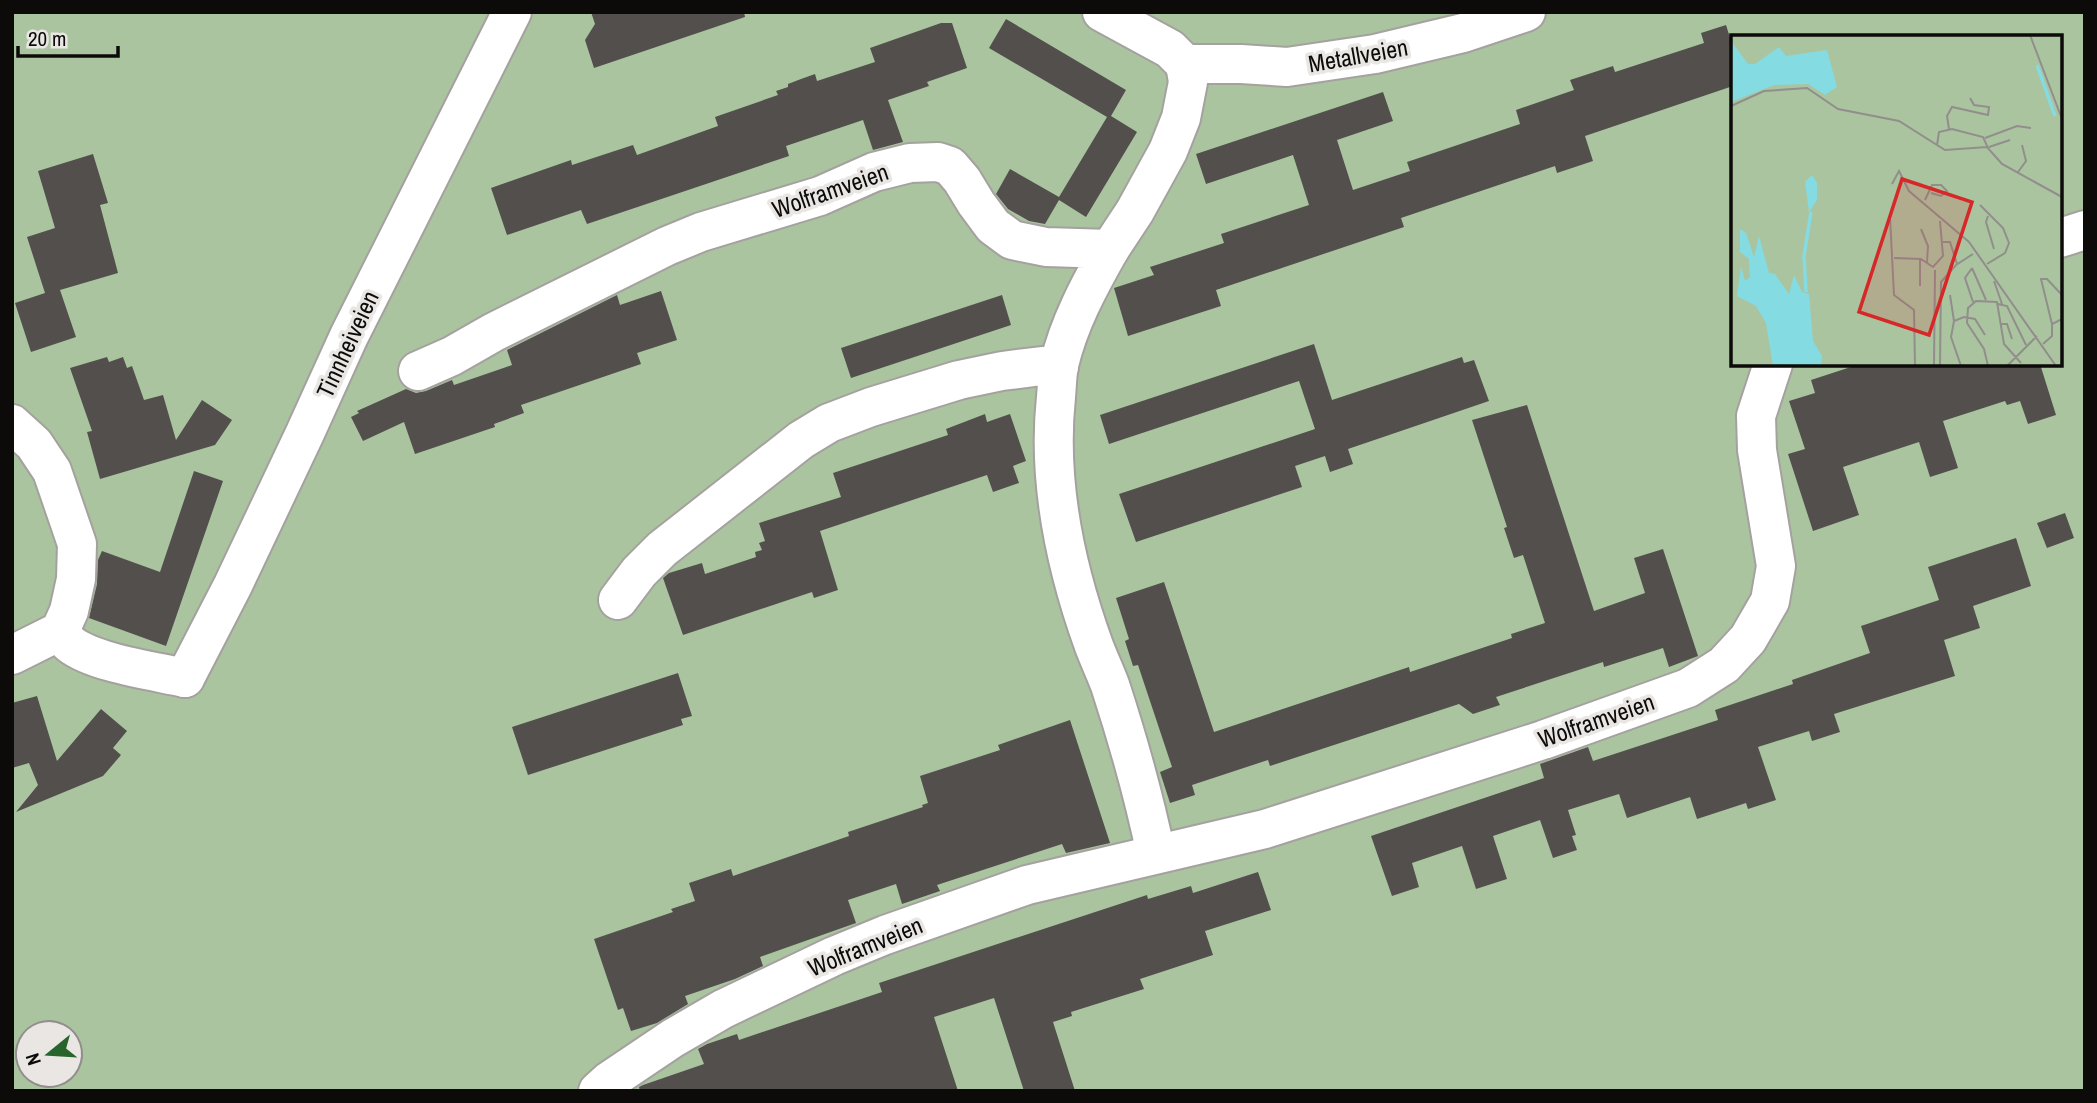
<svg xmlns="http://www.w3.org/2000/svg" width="2097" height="1103" font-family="'Archivo Narrow',sans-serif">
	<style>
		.green { fill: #abc4a0; fill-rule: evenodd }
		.building { fill: #524f4d }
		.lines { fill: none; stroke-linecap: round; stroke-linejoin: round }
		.street-casing { stroke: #a4a19f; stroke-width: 42 }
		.secondary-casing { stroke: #a4a19f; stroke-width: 42 }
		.street { stroke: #fff; stroke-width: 38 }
		.secondary { stroke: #fff; stroke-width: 38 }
		.labels { text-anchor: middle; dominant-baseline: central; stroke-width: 7; stroke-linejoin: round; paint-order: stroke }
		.street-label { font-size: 24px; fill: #0c0b0a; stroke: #e9e6e3 }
		.inset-river { fill: none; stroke: #84dbe2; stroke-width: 3.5 }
		.inset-road { fill: none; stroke: #918e8c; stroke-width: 2 }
		.view { fill: #d62828; fill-opacity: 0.15; stroke: #d62828; stroke-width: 3.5 }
		.inset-edge { fill: none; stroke: #0c0b0a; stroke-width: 3.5 }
	</style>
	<rect width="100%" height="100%" fill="#e9e6e3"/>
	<path class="green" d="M 12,12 L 2085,12 L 2085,1091 L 12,1091 ZM 1733,37 L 2060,37 L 2060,364 L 1733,364 ZM 28,1033 L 70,1033 L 70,1075 L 28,1075 Z"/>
	<g class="building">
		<path d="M 591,12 L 744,12 L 745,17 L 594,68 L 585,40 L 595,24 Z"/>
		<path d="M 1006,19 L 1126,90 L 1111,116 L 1137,132 L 1086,217 L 1059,200 L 1045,224 L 1029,221 L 1008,209 L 996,194 L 1010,169 L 1059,197 L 1107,117 L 989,48 Z"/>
		<path d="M 941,23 L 952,23 L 967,68 L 927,82 L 929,86 L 888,100 L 903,142 L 873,150 L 863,120 L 786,146 L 789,156 L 587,224 L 581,210 L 507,235 L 491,188 L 571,160 L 572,165 L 633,145 L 637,155 L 718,126 L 715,117 L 778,95 L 776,91 L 788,87 L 788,84 L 801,79 L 815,74 L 817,81 L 875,62 L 870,48 Z"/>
		<path d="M 1726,25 L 1733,47 L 1733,86 L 1585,136 L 1593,161 L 1557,173 L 1555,166 L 1401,218 L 1404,227 L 1216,290 L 1221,306 L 1128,336 L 1114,288 L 1154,275 L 1150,267 L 1224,243 L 1221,234 L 1309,205 L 1293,155 L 1206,184 L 1196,154 L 1383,92 L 1393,121 L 1337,140 L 1353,190 L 1410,171 L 1407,162 L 1520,124 L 1516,110 L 1574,90 L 1570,80 L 1613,66 L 1615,72 L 1704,43 L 1701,33 Z"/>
		<path d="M 93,154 L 108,203 L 100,205 L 118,273 L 60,290 L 76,337 L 31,352 L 15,303 L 45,293 L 27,237 L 55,228 L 38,171 Z"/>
		<path d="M 661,291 L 677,340 L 637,353 L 641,364 L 521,405 L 524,413 L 494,424 L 495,427 L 415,454 L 404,422 L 363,441 L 351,417 L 359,413 L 357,411 L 406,389 L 416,393 L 426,391 L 452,380 L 454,385 L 512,365 L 507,350 L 617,295 L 620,305 Z"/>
		<path d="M 1002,295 L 1011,325 L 851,378 L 841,348 Z"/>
		<path d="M 1314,344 L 1332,400 L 1462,357 L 1464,363 L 1474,360 L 1489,401 L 1348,449 L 1353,464 L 1330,472 L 1325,456 L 1295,466 L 1302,487 L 1136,542 L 1119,494 L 1315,429 L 1299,381 L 1109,444 L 1100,415 Z"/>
		<path d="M 107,357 L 109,362 L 123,357 L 127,368 L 132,366 L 144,400 L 163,395 L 176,440 L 202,400 L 232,420 L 215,445 L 100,479 L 87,432 L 92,431 L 70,368 Z"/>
		<path d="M 1860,364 L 2040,364 L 2056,415 L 2028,424 L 2020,401 L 2007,405 L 2005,401 L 1943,421 L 1958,468 L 1930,477 L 1919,442 L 1843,467 L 1859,515 L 1813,531 L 1788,454 L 1805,449 L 1789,401 L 1815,393 L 1811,380 Z"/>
		<path d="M 1527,405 L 1594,611 L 1645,593 L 1634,558 L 1663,549 L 1698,656 L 1669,667 L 1663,648 L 1604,667 L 1603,662 L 1496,697 L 1500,705 L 1473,714 L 1459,704 L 1270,766 L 1268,760 L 1192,785 L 1195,795 L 1170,803 L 1160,772 L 1172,767 L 1138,665 L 1133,666 L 1125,641 L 1129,639 L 1116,598 L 1164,582 L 1214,732 L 1409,667 L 1410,672 L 1512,638 L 1511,634 L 1545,623 L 1523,555 L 1514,558 L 1504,528 L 1507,527 L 1472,420 Z"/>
		<path d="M 985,414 L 987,422 L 1010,414 L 1026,461 L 1013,466 L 1019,483 L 993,492 L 987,475 L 820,531 L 838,590 L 814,598 L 812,592 L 683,635 L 663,578 L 669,573 L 702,563 L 705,574 L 756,557 L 755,552 L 762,550 L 759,543 L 765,541 L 759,523 L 841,497 L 833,473 L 948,435 L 946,429 Z"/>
		<path d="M 194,471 L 223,481 L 166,646 L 89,618 L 97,584 L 98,560 L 102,551 L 160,572 Z"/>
		<path d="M 2065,513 L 2074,538 L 2047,548 L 2037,523 Z"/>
		<path d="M 2016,538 L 2031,586 L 1973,606 L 1980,628 L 1944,640 L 1955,676 L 1834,714 L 1840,732 L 1812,741 L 1809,731 L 1758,747 L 1776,800 L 1748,809 L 1746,803 L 1697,819 L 1690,797 L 1627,818 L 1619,794 L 1568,810 L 1576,835 L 1572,836 L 1577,850 L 1553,858 L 1540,820 L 1493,836 L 1507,879 L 1476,889 L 1462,846 L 1412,863 L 1419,887 L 1392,896 L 1371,836 L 1544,778 L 1540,764 L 1588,747 L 1593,761 L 1718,720 L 1715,710 L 1793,684 L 1792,680 L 1870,653 L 1861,626 L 1939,600 L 1928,567 Z"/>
		<path d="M 678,673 L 692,716 L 681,719 L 683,725 L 528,775 L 512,727 Z"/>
		<path d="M 37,696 L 57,761 L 101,709 L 127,731 L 113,748 L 121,755 L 103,776 L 16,812 L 38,785 L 29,763 L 12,768 L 12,703 Z"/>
		<path d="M 1070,720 L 1110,843 L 1066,853 L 1062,844 L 937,885 L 940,891 L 902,904 L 896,884 L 848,900 L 856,923 L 760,957 L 763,966 L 735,979 L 685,996 L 688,1004 L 657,1023 L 631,1031 L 623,1008 L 618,1010 L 594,939 L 673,912 L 671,909 L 695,901 L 689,883 L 731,869 L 733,876 L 849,836 L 848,832 L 923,807 L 922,805 L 928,803 L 920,776 L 1000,750 L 998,745 Z"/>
		<path d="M 1258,872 L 1271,910 L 1205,931 L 1213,955 L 1140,979 L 1144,989 L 1071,1012 L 1072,1016 L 1053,1022 L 1075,1091 L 1024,1091 L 994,998 L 934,1017 L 958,1091 L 640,1091 L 639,1087 L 643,1085 L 704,1064 L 698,1049 L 707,1044 L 737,1034 L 739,1040 L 882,992 L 879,983 L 1147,895 L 1148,899 L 1191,886 L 1193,893 Z"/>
	</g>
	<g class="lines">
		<defs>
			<g id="street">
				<path d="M 1102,12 L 1170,49 L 1185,64 L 1241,64 L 1287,67 L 1375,54 L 1463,33 L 1526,12"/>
				<path d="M 2060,238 L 2085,230"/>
				<path d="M 1110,249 L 1135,211 L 1168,151 L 1181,118 L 1188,82 L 1185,64"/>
				<path d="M 418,371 L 452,356 L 494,332 L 667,246 L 701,232 L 820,196 L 874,172 L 910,163 L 938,162 L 950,166 L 962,180 L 976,203 L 993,226 L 1012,240 L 1046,247 L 1110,249 C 1089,286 1069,323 1059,365 C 1057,375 1057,386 1056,397 C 1047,481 1065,566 1094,646 C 1099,659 1105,672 1110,685 C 1128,740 1144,797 1156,854"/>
				<path d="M 12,424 L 34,444 L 52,471 L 77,544 L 76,579 L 69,611 L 60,631 L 12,655"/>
				<path d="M 618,600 L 639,572 L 662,549 L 801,440 L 829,423 L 871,407 L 959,380 L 1002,371 L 1042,366 L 1059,367"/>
				<path d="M 60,631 C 63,635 66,641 70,644 C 94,663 154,671 185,678"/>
				<path d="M 598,1091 L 609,1081 L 673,1038 L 723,1009 L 834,956 L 885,935 L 1027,885 L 1265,829 L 1543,740 L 1688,688 L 1724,665 L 1748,639 L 1770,601 L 1776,566 L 1757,450 L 1756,416 L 1773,364"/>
			</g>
			<path id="secondary" d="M 185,678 L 233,585 L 305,433 L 349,336 L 512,12"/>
		</defs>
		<use href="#street" class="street-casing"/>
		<use href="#secondary" class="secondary-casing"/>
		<use href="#street" class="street"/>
		<use href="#secondary" class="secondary"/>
	</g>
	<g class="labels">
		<g class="street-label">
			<text transform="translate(1358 55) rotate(-10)">Metallveien</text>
			<text transform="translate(830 190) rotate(-19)">Wolframveien</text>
			<text transform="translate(347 344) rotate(-65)">Tinnheiveien</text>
			<text transform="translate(1596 720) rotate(-19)">Wolframveien</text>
			<text transform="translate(865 946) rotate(-22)">Wolframveien</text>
		</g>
	</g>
	<g transform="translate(1731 35)">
		<rect width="331" height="331" fill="#e9e6e3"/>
		<path d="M 0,0 L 331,0 L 331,331 L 0,331 Z" fill="#abc4a0"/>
		<path d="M 0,6 L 17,29 L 24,29 L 48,12 L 55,21 L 96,15 L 106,52 L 94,60 L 77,49 L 43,50 L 0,67 ZM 81,140 L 86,148 L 86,165 L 78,177 L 74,147 ZM 9,194 L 15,198 L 23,222 L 28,201 L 38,238 L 44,239 L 58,259 L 63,240 L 71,257 L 78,259 L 82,306 L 91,321 L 90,331 L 42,331 L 35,288 L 25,271 L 6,261 L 10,231 L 14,246 L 19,242 L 18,224 L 9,217 Z" fill="#84dbe2"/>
		<path class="inset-river" d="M 306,30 L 324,81M 75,257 L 73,221 L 80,177"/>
		<path class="inset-road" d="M 299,0 L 331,84M 0,71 L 33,56 L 76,53 L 107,74 L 168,86 L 214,115 L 256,112 L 271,129 L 331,162M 218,94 L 216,81 L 221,72 L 257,80 L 258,72 L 243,70 L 239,63M 254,103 L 286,91 L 300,93M 206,110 L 208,97 L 221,94 L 252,102 L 257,113M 258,112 L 279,105M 287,137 L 295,126 L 291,110M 161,149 L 168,136 L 178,156 L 238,207 L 325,331M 194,165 L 201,150 L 210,150 L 216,156 L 210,161 L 200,158M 249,170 L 272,193 L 278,208 L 274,218 L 256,229M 257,181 L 255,187 L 263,214M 159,182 L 163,260 L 183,275 L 184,331M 190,194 L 197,211 L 196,227M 212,207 L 219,207 L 226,229M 163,223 L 190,224 L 202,232 L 212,221 L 209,186M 189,224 L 189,251M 241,233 L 234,243 L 242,267M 241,233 L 255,265M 263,246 L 271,269M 219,260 L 223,286M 267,269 L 276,271 L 295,310M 269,289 L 276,289 L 281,304M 321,289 L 310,244 L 316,244 L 331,260M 312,309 L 321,301 L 321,289 L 331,284M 203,331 L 204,235M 209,331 L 210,247 L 225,230 L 242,219M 230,331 L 220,302 L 223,286 L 233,282 L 244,284 L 254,300M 257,331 L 253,314 L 236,288 L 237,273 L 245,266 L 266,267 L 273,309 L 290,328M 276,331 L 306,301"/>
		<path class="view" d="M 171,144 L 241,167 L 198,300 L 128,277 Z"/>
		<rect width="331" height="331" class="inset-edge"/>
	</g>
	<rect width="2097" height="1103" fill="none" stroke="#0c0b0a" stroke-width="28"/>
	<g transform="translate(49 1054) rotate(252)"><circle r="33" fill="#e9e6e3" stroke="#918e8c" stroke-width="2"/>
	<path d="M0-5L12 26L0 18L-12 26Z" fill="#27652d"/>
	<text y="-10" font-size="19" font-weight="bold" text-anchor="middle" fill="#0c0b0a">N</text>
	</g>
	<path d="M18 46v10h100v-10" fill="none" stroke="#0c0b0a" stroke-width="3.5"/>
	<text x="28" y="46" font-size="21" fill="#0c0b0a" stroke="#e9e6e3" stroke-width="5" paint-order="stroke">20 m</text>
</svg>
